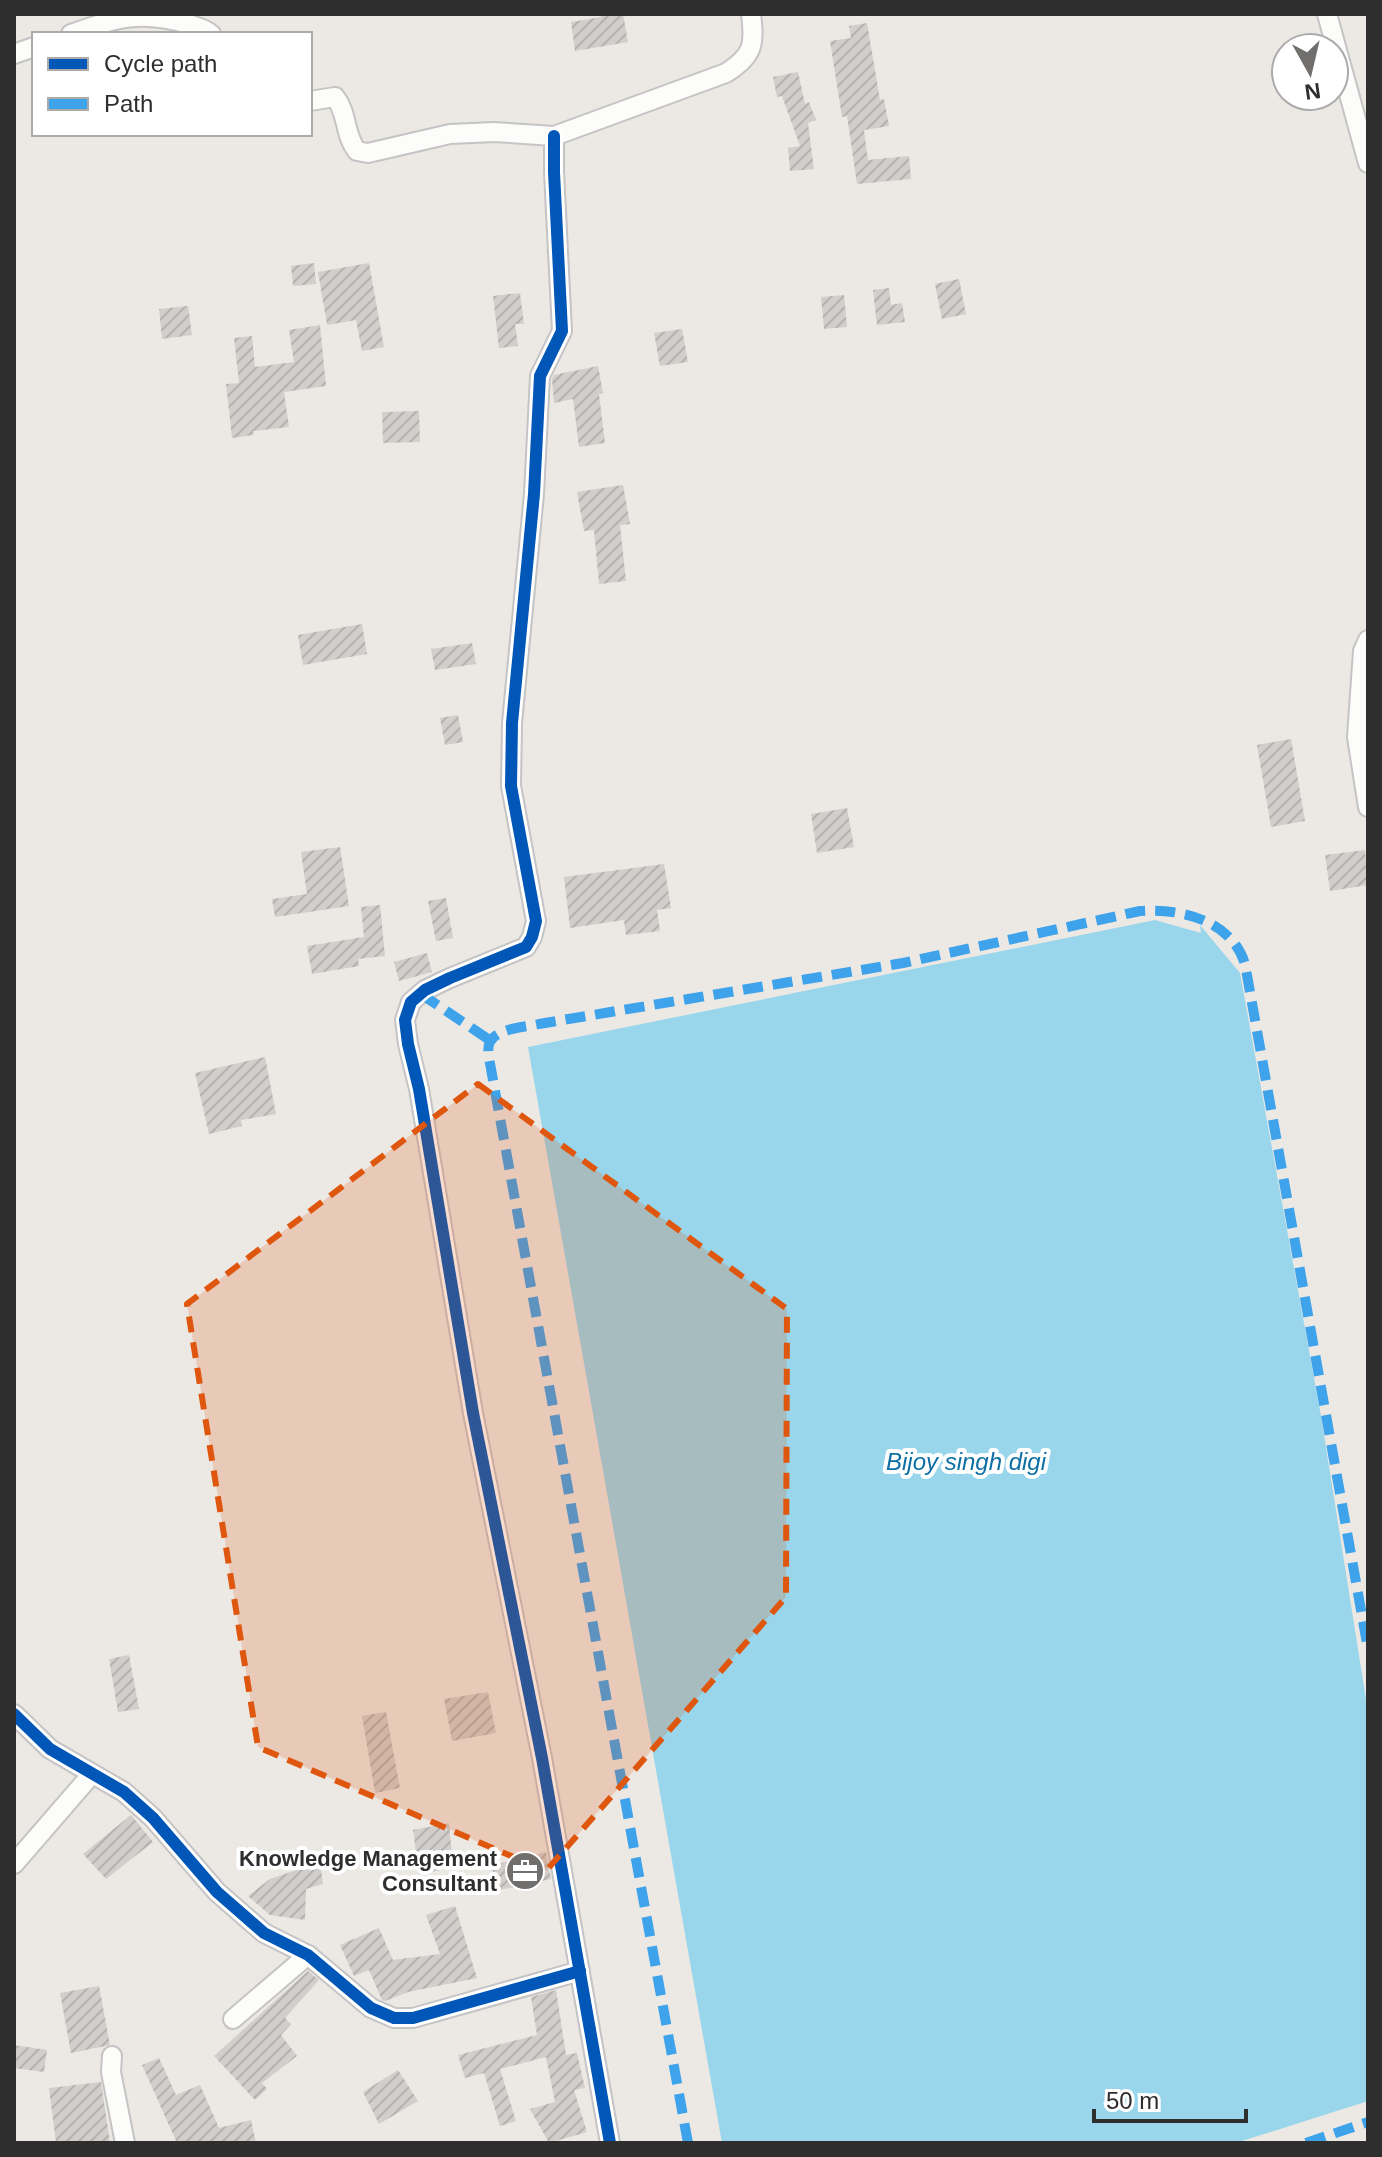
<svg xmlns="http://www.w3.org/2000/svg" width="1382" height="2157" font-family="Arial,sans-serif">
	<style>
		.water { fill: #99d6ec }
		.building { fill: url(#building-hatch) }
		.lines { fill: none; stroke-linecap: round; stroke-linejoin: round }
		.minor-casing { stroke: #c5c4c5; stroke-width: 22 }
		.minor { stroke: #fcfcfb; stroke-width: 18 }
		.quiet { stroke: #3ea3eb; stroke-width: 10; stroke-dasharray: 20 10; stroke-linecap: butt }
		.cycleway-casing { stroke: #fff; stroke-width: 17 }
		.cycleway { stroke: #0057b8; stroke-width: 12 }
		.marked { fill: #df570e; fill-opacity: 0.2; stroke: #df570e; stroke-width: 6; stroke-dasharray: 16 10; stroke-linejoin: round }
		.labels { text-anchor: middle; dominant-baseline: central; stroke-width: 8; stroke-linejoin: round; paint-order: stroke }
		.poi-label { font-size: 22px; font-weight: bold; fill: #2e2e2e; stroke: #fff; text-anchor: end }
		.water-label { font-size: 24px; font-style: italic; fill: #0d6fa3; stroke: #fff }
	</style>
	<defs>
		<pattern id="building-hatch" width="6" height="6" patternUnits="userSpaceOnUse" patternTransform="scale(2)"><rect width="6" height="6" fill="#d1cecb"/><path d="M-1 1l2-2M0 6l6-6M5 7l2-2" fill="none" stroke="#b4b1af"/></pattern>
	</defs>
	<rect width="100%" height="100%" fill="#ece8e4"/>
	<path class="water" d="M 1155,920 L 1201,933 L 1200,925 L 1240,973 L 1321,1416 L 1368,1712 L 1368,2101 L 1236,2143 L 722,2143 L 528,1047 Z"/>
	<g class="building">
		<path d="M 601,14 L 623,14 L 628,42 L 575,51 L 571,22 L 601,17 Z"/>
		<path d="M 867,23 L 880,100 L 884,99 L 889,126 L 864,130 L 868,160 L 909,156 L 911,179 L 857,184 L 847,116 L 842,117 L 830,41 L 851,38 L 849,26 Z"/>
		<path d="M 798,72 L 805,104 L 809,102 L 816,120 L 808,123 L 814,169 L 790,171 L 788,148 L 800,146 L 782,96 L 777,97 L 773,77 Z"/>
		<path d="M 314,263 L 316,284 L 293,286 L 291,266 Z"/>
		<path d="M 369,263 L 384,347 L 362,351 L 356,320 L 327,325 L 318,272 Z"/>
		<path d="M 959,279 L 966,314 L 942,319 L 935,284 Z"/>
		<path d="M 889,288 L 891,305 L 902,303 L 905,322 L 877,325 L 873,290 Z"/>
		<path d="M 520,293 L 524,324 L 515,324 L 518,346 L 499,348 L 493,296 Z"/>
		<path d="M 844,295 L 847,327 L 824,329 L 821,297 Z"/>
		<path d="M 188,306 L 192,335 L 162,339 L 159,309 Z"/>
		<path d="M 320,325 L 326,386 L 284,392 L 289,427 L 253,431 L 254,435 L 232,438 L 226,384 L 239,383 L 234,338 L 252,336 L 255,367 L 294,362 L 289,330 Z"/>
		<path d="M 682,329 L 688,362 L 660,366 L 654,333 Z"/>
		<path d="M 598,366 L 603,393 L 599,394 L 605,443 L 579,447 L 573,399 L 554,403 L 552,379 L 554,375 Z"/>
		<path d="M 419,411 L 420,442 L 383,443 L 382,412 Z"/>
		<path d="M 623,485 L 630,524 L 620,525 L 626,581 L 599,584 L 594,530 L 584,531 L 577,492 Z"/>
		<path d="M 362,624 L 367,654 L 303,665 L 298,635 Z"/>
		<path d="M 472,643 L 476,664 L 435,670 L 431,649 Z"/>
		<path d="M 458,715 L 463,742 L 445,745 L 440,718 Z"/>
		<path d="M 1291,739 L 1305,821 L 1271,827 L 1257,745 Z"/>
		<path d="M 847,808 L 854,847 L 817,853 L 811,814 Z"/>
		<path d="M 340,847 L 349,906 L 275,917 L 272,899 L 307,894 L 301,852 Z"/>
		<path d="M 1365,850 L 1368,885 L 1330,891 L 1325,855 Z"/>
		<path d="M 664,864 L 671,908 L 657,910 L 660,931 L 626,935 L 624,920 L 570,928 L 564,877 Z"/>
		<path d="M 446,898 L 453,938 L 436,941 L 428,901 Z"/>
		<path d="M 380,905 L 385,956 L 358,959 L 359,966 L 312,974 L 307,946 L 364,937 L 361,907 Z"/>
		<path d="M 427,953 L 432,972 L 399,981 L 394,962 Z"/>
		<path d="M 265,1057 L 276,1114 L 241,1120 L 242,1126 L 209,1134 L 195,1073 Z"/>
		<path d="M 129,1655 L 139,1709 L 118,1712 L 109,1659 Z"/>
		<path d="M 488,1692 L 496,1733 L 452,1741 L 444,1699 Z"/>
		<path d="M 386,1712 L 400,1788 L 375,1793 L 362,1716 Z"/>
		<path d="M 131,1815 L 153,1842 L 106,1879 L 83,1854 Z"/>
		<path d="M 449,1823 L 453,1868 L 419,1874 L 413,1830 Z"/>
		<path d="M 546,1852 L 551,1879 L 495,1891 L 492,1865 Z"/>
		<path d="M 320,1862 L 323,1884 L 306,1889 L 305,1920 L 270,1915 L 248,1896 L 270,1879 Z"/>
		<path d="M 455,1906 L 477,1978 L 408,1992 L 385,2001 L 382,2000 L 369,1970 L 354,1976 L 340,1945 L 379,1928 L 393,1960 L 440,1954 L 426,1915 Z"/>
		<path d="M 308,1971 L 319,1980 L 285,2018 L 291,2024 L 281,2035 L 297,2056 L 262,2083 L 267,2089 L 255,2100 L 214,2056 Z"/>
		<path d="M 99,1986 L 110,2045 L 71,2053 L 60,1993 Z"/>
		<path d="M 556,1990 L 566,2055 L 577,2053 L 585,2088 L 574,2090 L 587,2132 L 549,2143 L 530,2109 L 555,2102 L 546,2057 L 500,2069 L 516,2121 L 500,2126 L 484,2073 L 465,2078 L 458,2055 L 537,2035 L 531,1997 Z"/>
		<path d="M 14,2045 L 47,2050 L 44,2072 L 14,2068 Z"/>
		<path d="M 159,2058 L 176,2095 L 200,2085 L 219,2128 L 251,2120 L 256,2143 L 177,2143 L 142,2065 Z"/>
		<path d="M 398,2070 L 418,2101 L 379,2124 L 363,2092 Z"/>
		<path d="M 101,2082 L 110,2143 L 56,2143 L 49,2088 Z"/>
	</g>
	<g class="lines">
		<defs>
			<g id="minor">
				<path d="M 1327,14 L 1368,163"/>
				<path d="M 71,34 C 117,18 139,10 188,24 C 196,27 204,28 211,34"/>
				<path d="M 14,54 L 34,47"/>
				<path d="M 310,101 L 335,97 C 348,113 344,135 357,151 L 368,153 L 450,134 L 494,132 L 554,136 L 726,73 C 753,56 755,45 751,14"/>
				<path d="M 554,136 L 554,172 L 562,331 L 540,376 L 534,494 L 512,723 L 511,786 L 536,921 L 532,937 L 526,947 L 450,978 L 425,990 L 411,1002 L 405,1020 L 408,1044 L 419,1089 L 473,1413 L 542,1758 L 610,2143"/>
				<path d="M 1368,640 L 1363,651 L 1357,737 L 1368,807"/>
				<path d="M 14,1714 L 50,1749 L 124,1792 L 153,1818 L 217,1892 L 264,1933 L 308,1955 L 371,2008 L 394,2018 L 413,2018 L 580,1971"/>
				<path d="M 14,1864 L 91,1775"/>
				<path d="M 233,2019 L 308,1955"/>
				<path d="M 112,2056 L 111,2072 L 125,2143"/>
			</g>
		</defs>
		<use href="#minor" class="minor-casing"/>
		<use href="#minor" class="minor"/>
		<g class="quiet">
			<path d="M 421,994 L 491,1041"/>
			<path d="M 688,2143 L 491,1069 C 490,1062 486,1049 490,1042 C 497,1028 526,1027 539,1024 L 903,963 L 1140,911 C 1182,908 1232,921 1245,964 L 1368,1649"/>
			<path d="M 1306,2143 L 1368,2122"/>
		</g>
		<defs>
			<g id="cycleway">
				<path d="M 554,136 L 554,172 L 562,331 L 540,376 L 534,494 L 512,723 L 511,786 L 536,921 L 532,937 L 526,947 L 450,978 L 425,990 L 411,1002 L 405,1020 L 408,1044 L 419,1089 L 473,1413 L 542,1758 L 610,2143"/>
				<path d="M 14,1714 L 50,1749 L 124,1792 L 153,1818 L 217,1892 L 264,1933 L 308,1955 L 371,2008 L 394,2018 L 413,2018 L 580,1971"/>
			</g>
		</defs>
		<use href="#cycleway" class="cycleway-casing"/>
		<use href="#cycleway" class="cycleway"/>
	</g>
	<path class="marked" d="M 478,1084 L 787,1309 L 786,1597 L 546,1871 L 258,1747 L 187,1304 Z"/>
	<defs>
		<symbol id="office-disc" viewBox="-11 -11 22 22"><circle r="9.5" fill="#706f6e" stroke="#fff"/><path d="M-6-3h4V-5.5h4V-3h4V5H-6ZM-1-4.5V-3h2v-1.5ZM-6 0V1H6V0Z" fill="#fff"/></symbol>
	</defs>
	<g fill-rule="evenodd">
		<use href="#office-disc" x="503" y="1849" width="44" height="44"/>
	</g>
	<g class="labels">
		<g class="poi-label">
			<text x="497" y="1858">Knowledge Management<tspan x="497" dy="25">Consultant</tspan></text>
		</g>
		<g class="water-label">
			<text x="966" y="1461">Bijoy singh digi</text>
		</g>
	</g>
	<rect width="1382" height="2157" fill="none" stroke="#2e2e2e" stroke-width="32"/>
	<rect x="32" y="32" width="280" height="104" fill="#ffffff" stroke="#ababab" stroke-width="2"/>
	<rect x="48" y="58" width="40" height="12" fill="#0057b8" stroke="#ababab" stroke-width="2"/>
	<text x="104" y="72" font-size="24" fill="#2e2e2e">Cycle path</text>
	<rect x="48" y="98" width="40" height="12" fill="#3ea3eb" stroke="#ababab" stroke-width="2"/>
	<text x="104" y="112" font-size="24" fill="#2e2e2e">Path</text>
	<g transform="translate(1310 72) rotate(172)"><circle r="38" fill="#ffffff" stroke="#ababab" stroke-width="2"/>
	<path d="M0-6L14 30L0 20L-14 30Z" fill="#706f6e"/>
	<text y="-12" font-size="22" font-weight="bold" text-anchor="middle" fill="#2e2e2e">N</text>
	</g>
	<path d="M1094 2109v12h152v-12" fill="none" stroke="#2e2e2e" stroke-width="4"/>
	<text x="1106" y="2109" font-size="24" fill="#2e2e2e" stroke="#ffffff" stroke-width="6" paint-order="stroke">50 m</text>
</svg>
